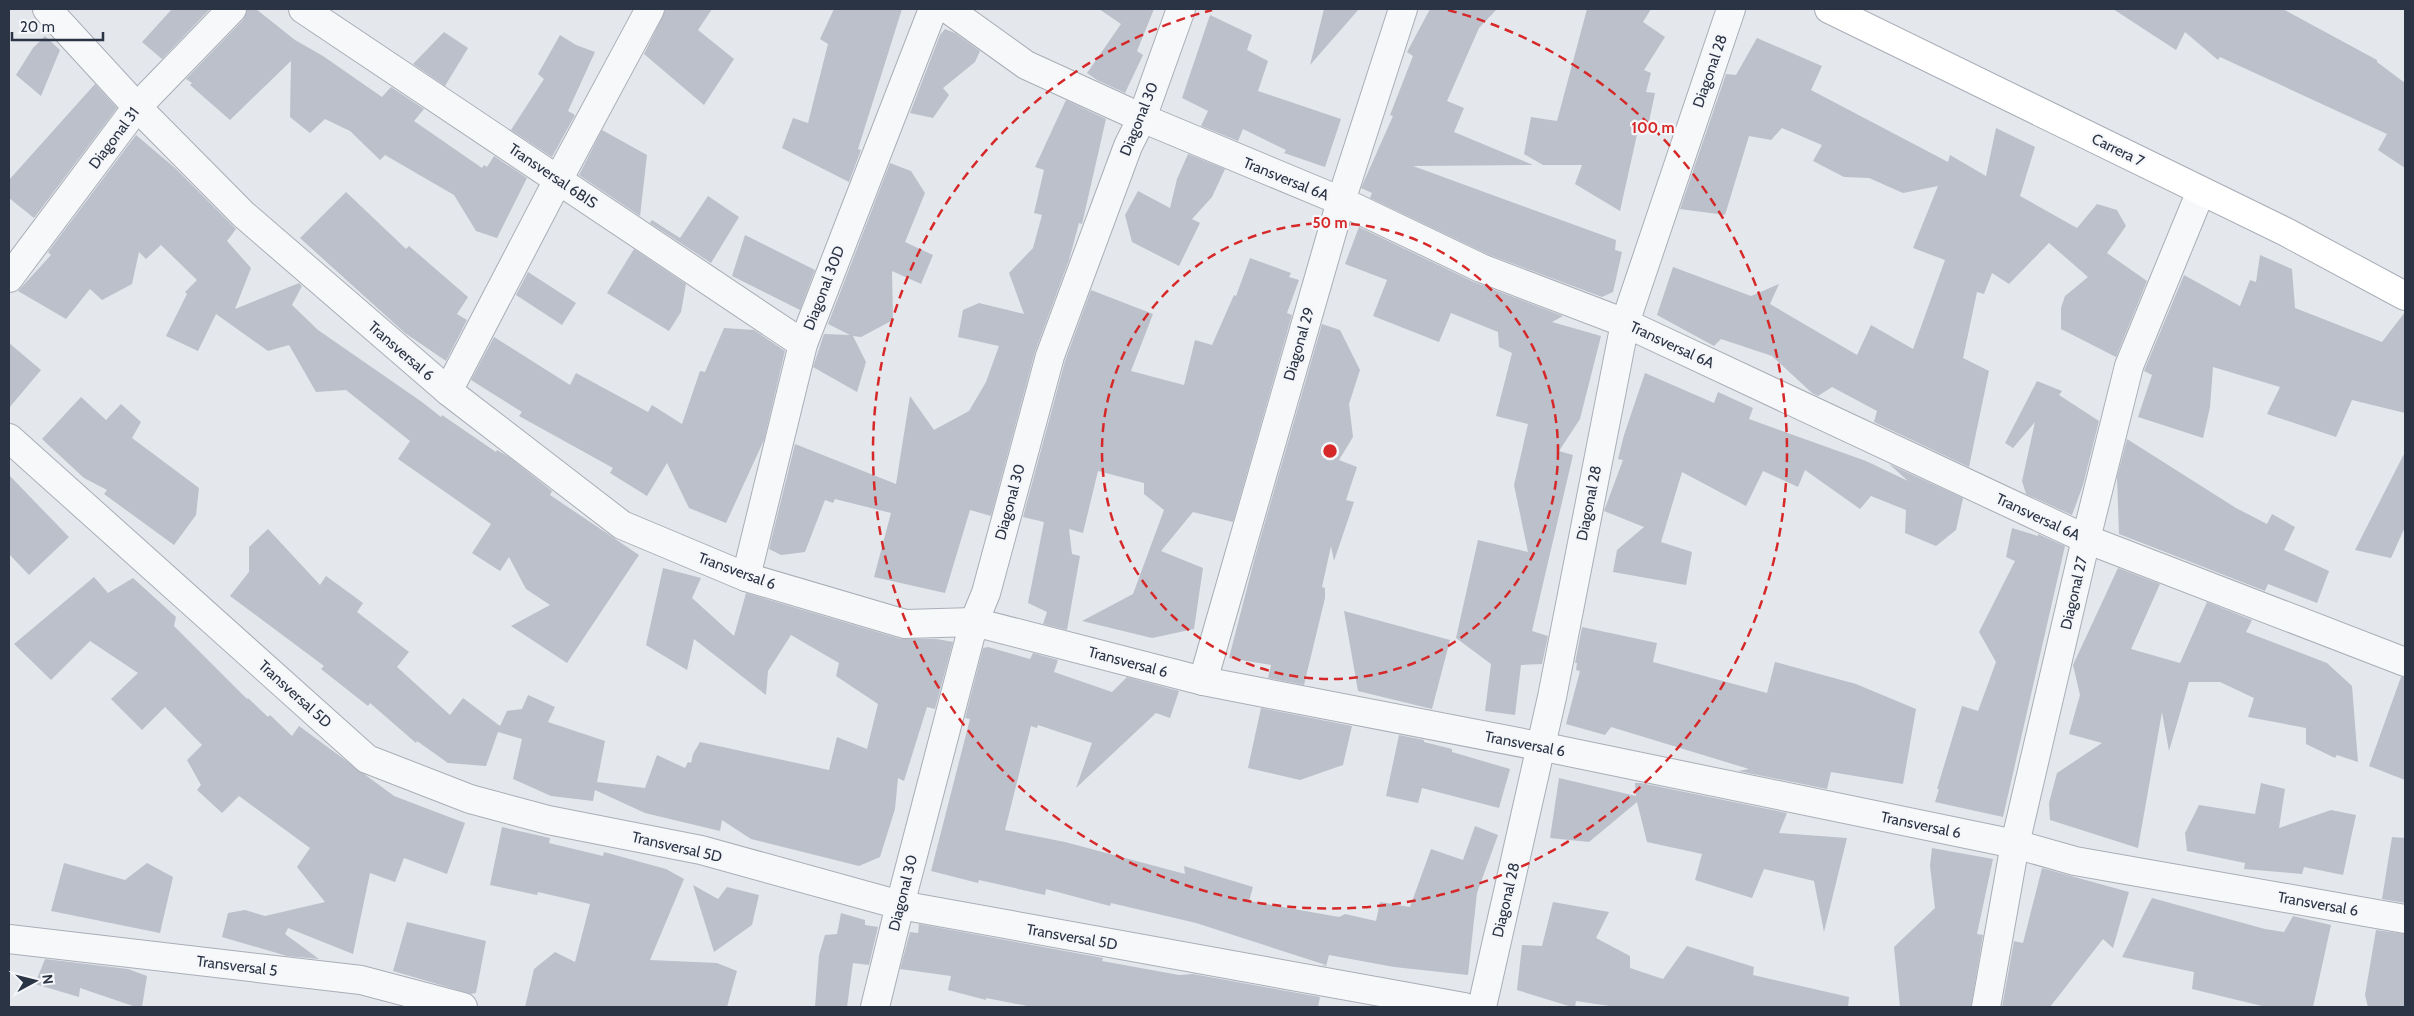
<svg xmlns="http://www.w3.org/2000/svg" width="2414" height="1016" font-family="Cabin,sans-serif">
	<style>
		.building { fill: #bbc0ca }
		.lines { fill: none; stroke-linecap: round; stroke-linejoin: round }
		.street-casing { stroke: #a9aeb7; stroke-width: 30 }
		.secondary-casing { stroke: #a9aeb7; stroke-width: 30 }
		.street { stroke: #f7f8fa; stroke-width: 28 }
		.secondary { stroke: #fff; stroke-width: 28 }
		.ring { fill: none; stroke: #d62828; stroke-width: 2.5; stroke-dasharray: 9 6 }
		.labels { text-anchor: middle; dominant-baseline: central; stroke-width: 4.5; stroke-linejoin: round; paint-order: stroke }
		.street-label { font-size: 15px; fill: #2b3445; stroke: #f4f6f9 }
		.centre { fill: #d62828; stroke: #f4f6f9; stroke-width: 2.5 }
		.ring-label { font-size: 15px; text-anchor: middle; font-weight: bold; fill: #d62828; stroke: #f4f6f9; stroke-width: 4.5; stroke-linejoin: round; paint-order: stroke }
	</style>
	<rect width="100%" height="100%" fill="#e4e7ec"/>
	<g class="building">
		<path d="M 172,9 L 210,9 L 162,59 L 142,42 Z"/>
		<path d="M 247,9 L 256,9 L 295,40 L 323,56 L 382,97 L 391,87 L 424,109 L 414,121 L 482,168 L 484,165 L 487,167 L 494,156 L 527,178 L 497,238 L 476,231 L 454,195 L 385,155 L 380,160 L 350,131 L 325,119 L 310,133 L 290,117 L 291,61 L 230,120 L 190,85 L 192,83 L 186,79 L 243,20 Z"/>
		<path d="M 666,9 L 712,9 L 698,30 L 734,59 L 704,105 L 644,54 Z"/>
		<path d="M 834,9 L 902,9 L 858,149 L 861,150 L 849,182 L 782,148 L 793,118 L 808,123 L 828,44 L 820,39 Z"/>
		<path d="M 1099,9 L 1154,9 L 1137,51 L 1143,55 L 1125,93 L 1097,80 L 1087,73 L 1121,24 Z"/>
		<path d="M 1324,9 L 1359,9 L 1310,65 Z"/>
		<path d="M 1430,9 L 1497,9 L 1479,28 L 1447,101 L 1464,108 L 1454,132 L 1533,165 L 1413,166 L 1616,240 L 1615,250 L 1622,252 L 1613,292 L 1602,297 L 1487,254 L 1370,198 L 1372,193 L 1361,188 L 1393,116 L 1390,115 L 1413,56 L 1407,52 Z"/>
		<path d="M 1587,9 L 1651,9 L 1643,22 L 1665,37 L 1644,70 L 1651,73 L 1646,92 L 1655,93 L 1647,131 L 1638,130 L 1620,211 L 1575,184 L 1582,165 L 1543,165 L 1524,154 L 1531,117 L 1557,121 Z"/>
		<path d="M 2113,9 L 2283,9 L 2377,60 L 2377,62 L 2405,83 L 2405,168 L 2378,150 L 2387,134 L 2220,57 L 2218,60 L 2185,32 L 2176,50 Z"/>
		<path d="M 1210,15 L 1252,35 L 1247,50 L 1268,61 L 1258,91 L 1341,119 L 1325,167 L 1284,153 L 1286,150 L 1243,129 L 1238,141 L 1201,126 L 1208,111 L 1182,98 Z"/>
		<path d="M 945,29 L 955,33 L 980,51 L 975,62 L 943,88 L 949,95 L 933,118 L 910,113 L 940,35 Z"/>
		<path d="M 444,32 L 468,48 L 445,86 L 413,64 Z"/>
		<path d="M 560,35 L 576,45 L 595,52 L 568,111 L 575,115 L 552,157 L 511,130 L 544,79 L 538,74 Z"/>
		<path d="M 45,36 L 60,50 L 41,96 L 16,75 L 33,48 Z"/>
		<path d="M 1757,38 L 1822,66 L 1811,90 L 1948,162 L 1950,155 L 1986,176 L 1996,128 L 2035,147 L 2020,196 L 2077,228 L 2097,204 L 2117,210 L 2126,226 L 2107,253 L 2147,281 L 2116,357 L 2061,329 L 2061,308 L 2065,296 L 2088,277 L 2049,243 L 2009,284 L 1992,273 L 1984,294 L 1977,292 L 1963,358 L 1989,371 L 1969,467 L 1874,422 L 1877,411 L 1832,387 L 1818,396 L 1812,393 L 1772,356 L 1721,339 L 1714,346 L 1657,315 L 1673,267 L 1751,296 L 1779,284 L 1770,304 L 1857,355 L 1871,325 L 1913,349 L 1945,260 L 1913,248 L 1938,186 L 1903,193 L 1869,178 L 1844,177 L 1813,161 L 1822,145 L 1782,128 L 1771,140 L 1749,136 L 1725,215 L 1680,209 L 1726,74 L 1736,75 Z"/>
		<path d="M 95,84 L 117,108 L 34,218 L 9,198 L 9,180 Z"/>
		<path d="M 1066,100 L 1106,119 L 1082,224 L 1079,223 L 1069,260 L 1035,352 L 991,516 L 970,510 L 945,593 L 874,577 L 891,513 L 835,499 L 833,503 L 825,500 L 805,552 L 781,555 L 769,549 L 795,444 L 896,484 L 910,396 L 934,430 L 969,411 L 986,382 L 999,346 L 958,337 L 963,310 L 979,303 L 1024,314 L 1009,273 L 1033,248 L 1042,215 L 1034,213 L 1044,170 L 1035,167 Z"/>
		<path d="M 602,130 L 647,155 L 640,216 L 579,175 Z"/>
		<path d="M 136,135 L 175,168 L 236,229 L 227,241 L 251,268 L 235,309 L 299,283 L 302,286 L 292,305 L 318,330 L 422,402 L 441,417 L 442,415 L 496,452 L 497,450 L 509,457 L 552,491 L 550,495 L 639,555 L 567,663 L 511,626 L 550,605 L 526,589 L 509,557 L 500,571 L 472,553 L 491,524 L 398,459 L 410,441 L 346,390 L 316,392 L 289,345 L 268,351 L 216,314 L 198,351 L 166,336 L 187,294 L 185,292 L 197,280 L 161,245 L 146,259 L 139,252 L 132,284 L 102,300 L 90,289 L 66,319 L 18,291 L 51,255 L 48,252 Z"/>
		<path d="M 1188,154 L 1225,169 L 1212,197 L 1192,219 L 1200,223 L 1179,266 L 1132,242 L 1125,215 L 1138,191 L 1170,208 L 1177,179 Z"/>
		<path d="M 890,163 L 911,171 L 925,193 L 905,242 L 933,255 L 921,284 L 892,271 L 893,320 L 861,337 L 853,336 L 866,362 L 857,392 L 813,367 L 824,334 L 850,335 L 828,324 Z"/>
		<path d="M 346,192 L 406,249 L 409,246 L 468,297 L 457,314 L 467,320 L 446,361 L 405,333 L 300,238 Z"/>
		<path d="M 708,196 L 739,217 L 711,263 L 650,223 L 652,220 L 680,238 Z"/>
		<path d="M 1359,227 L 1474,282 L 1563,316 L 1552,322 L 1601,336 L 1580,419 L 1559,451 L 1573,455 L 1532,631 L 1548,636 L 1542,664 L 1521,665 L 1515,715 L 1485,711 L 1491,664 L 1456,638 L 1478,540 L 1528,552 L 1514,485 L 1528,424 L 1496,416 L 1512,353 L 1499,347 L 1498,332 L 1451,313 L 1439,342 L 1373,316 L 1387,280 L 1345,264 Z"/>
		<path d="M 745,235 L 815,270 L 800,310 L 732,276 Z"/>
		<path d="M 634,249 L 686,284 L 681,312 L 669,331 L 607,293 Z"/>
		<path d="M 2260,255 L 2292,269 L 2295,308 L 2382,342 L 2405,312 L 2405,413 L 2352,400 L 2336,437 L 2267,414 L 2280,387 L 2213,367 L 2210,407 L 2203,438 L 2138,417 L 2152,375 L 2144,371 L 2184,275 L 2240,306 L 2250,280 L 2256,282 Z"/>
		<path d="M 1250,258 L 1291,273 L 1289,277 L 1299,280 L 1287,313 L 1292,315 L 1233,522 L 1193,512 L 1161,551 L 1203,568 L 1194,629 L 1152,638 L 1082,621 L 1133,594 L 1164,510 L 1144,494 L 1144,483 L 1098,471 L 1083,533 L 1069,529 L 1072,554 L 1080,556 L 1067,630 L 1043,624 L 1047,612 L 1028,603 L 1044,522 L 1023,517 L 1065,361 L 1091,290 L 1153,314 L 1131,371 L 1184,385 L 1195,340 L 1212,345 L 1234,295 L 1236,296 Z"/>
		<path d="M 528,272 L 576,303 L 562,325 L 516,295 Z"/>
		<path d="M 1322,324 L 1340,330 L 1360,370 L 1349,404 L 1353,437 L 1339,460 L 1357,467 L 1346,500 L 1354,502 L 1334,561 L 1331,546 L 1322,587 L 1325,588 L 1325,598 L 1304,685 L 1268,678 L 1271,665 L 1229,658 L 1255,557 Z"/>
		<path d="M 724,328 L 754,330 L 785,351 L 764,440 L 726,523 L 689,508 L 667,463 L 647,496 L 610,473 L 613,468 L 519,416 L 522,412 L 471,380 L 494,337 L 570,385 L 576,373 L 648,412 L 652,405 L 682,424 L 700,371 L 705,372 Z"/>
		<path d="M 9,343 L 41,370 L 9,408 Z"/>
		<path d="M 1645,373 L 1714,403 L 1718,392 L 1753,408 L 1749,419 L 1866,461 L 1908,481 L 1889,464 L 1963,498 L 1956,530 L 1936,546 L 1905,533 L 1906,510 L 1871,496 L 1860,509 L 1805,470 L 1798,487 L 1763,471 L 1746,506 L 1682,472 L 1661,542 L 1692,552 L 1686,585 L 1613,572 L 1617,550 L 1644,527 L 1604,511 L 1623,460 L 1618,459 L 1624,435 Z"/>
		<path d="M 2037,381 L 2062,391 L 2059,395 L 2099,421 L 2083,485 L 2072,515 L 2026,494 L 2022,481 L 2035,422 L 2013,448 L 2005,443 Z"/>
		<path d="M 81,397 L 106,420 L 121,404 L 141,422 L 132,438 L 199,488 L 196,515 L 174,545 L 104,494 L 107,490 L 84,478 L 42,439 Z"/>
		<path d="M 2127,439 L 2236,508 L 2267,524 L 2272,514 L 2295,527 L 2284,550 L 2329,571 L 2317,603 L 2268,584 L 2265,591 L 2119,534 L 2117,477 Z"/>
		<path d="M 2405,452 L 2405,527 L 2391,558 L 2355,550 Z"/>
		<path d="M 9,475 L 69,537 L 29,575 L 9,554 Z"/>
		<path d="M 2012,528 L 2038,536 L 2038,534 L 2065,546 L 2003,817 L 1935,802 L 1939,789 L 1937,789 L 1962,706 L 1978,711 L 1996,662 L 1979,632 L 2015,561 L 2006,557 Z"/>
		<path d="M 268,529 L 320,585 L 326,576 L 363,603 L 357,612 L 409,652 L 397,667 L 450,715 L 463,698 L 500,726 L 507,711 L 522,709 L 528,695 L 555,707 L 548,722 L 605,741 L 597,782 L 645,788 L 657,755 L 685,768 L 688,762 L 691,763 L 693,754 L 700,742 L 829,770 L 837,737 L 867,749 L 878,704 L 836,676 L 839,663 L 791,635 L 768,671 L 766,695 L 694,639 L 687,670 L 646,645 L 663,568 L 701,578 L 692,598 L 734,636 L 746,593 L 901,639 L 937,639 L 953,642 L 935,709 L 927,707 L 904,781 L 898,778 L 895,809 L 880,857 L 859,866 L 751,839 L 722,820 L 720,831 L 645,813 L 595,790 L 593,801 L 551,796 L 513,779 L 522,739 L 498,732 L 486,766 L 448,763 L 417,741 L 416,743 L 370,703 L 368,706 L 321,669 L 324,666 L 230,596 L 249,572 L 249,547 Z"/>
		<path d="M 2118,568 L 2160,584 L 2131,649 L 2180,663 L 2207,602 L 2252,620 L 2246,632 L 2327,663 L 2352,686 L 2358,762 L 2337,755 L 2335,758 L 2306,744 L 2306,728 L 2248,717 L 2254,698 L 2220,682 L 2189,682 L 2169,751 L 2162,712 L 2138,848 L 2050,820 L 2049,803 L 2057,773 L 2102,743 L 2069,734 L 2080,695 L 2073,665 Z"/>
		<path d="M 94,577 L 108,593 L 133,578 L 176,617 L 174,626 L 247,699 L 248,698 L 268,717 L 270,715 L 292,736 L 299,726 L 394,796 L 465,823 L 447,874 L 404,858 L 395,882 L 370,873 L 353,954 L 288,928 L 285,934 L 319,959 L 287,956 L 222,937 L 228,913 L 245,910 L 265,916 L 325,902 L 297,867 L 310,848 L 239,796 L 222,813 L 197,790 L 201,785 L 187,760 L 202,745 L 165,707 L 142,730 L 111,699 L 138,673 L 90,641 L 51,680 L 14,644 Z"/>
		<path d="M 1344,611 L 1450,640 L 1432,709 L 1358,691 Z"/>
		<path d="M 1582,627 L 1657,643 L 1653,662 L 1767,693 L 1775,662 L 1856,684 L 1916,709 L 1903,784 L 1831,772 L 1827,789 L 1738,771 L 1749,769 L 1611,727 L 1605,735 L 1566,724 L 1580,671 L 1576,670 L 1577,663 L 1575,663 Z"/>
		<path d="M 988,647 L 1030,659 L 1033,653 L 1058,660 L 1054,672 L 1112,692 L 1127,677 L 1179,691 L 1170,718 L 1156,713 L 1076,788 L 1092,743 L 1038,725 L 1037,728 L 1031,726 L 1005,830 L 1065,842 L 1185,874 L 1184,866 L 1253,887 L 1249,901 L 1339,917 L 1345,914 L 1376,921 L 1380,902 L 1410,907 L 1431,849 L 1463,860 L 1475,826 L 1498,835 L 1477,893 L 1468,975 L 1394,967 L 1329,955 L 1326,966 L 1321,965 L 1326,965 L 1196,923 L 1111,903 L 1110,906 L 1046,889 L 1045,895 L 979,880 L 978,883 L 931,871 L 970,719 L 965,718 L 983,648 Z"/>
		<path d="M 2401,677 L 2405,677 L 2405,780 L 2369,766 Z"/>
		<path d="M 1261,708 L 1352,726 L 1343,765 L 1300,780 L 1248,768 Z"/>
		<path d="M 1399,735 L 1424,740 L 1424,742 L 1452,749 L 1452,752 L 1510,769 L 1499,808 L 1422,788 L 1418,803 L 1386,796 Z"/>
		<path d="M 1559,778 L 1636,796 L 1635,783 L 1641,783 L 1787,813 L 1779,833 L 1847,838 L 1824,932 L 1814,881 L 1764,869 L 1752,898 L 1695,880 L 1702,854 L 1647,842 L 1637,802 L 1589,842 L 1550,838 Z"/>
		<path d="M 2261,783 L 2285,789 L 2279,828 L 2331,810 L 2356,815 L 2343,875 L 2304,867 L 2302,874 L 2244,869 L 2245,863 L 2187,851 L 2185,833 L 2199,805 L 2255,814 Z"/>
		<path d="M 502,827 L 550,838 L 549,843 L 603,856 L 604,852 L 666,869 L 684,879 L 650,960 L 717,963 L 737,971 L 727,1007 L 525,1007 L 534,969 L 555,952 L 575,962 L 590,904 L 538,892 L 537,895 L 490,885 Z"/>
		<path d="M 2392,837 L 2405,838 L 2405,903 L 2382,899 Z"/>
		<path d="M 1932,848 L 1993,859 L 1977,934 L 1983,935 L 1971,1007 L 1900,1007 L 1894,947 L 1935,908 L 1930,866 Z"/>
		<path d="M 64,863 L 125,880 L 147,863 L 173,877 L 160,933 L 51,911 Z"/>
		<path d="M 2042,868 L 2129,892 L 2113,948 L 2103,939 L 2050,1007 L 2002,1007 L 2014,941 L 2023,943 Z"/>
		<path d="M 693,885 L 718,899 L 727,887 L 759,895 L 752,925 L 714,952 Z"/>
		<path d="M 2152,898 L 2265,929 L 2284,932 L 2293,916 L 2331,925 L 2313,1007 L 2266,1007 L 2192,989 L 2194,972 L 2122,957 Z"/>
		<path d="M 1553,902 L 1609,912 L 1596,938 L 1630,956 L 1630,968 L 1663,979 L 1687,946 L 1754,967 L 1753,975 L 1849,997 L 1848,1007 L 1616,1007 L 1576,1001 L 1575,1007 L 1572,1007 L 1517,990 L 1522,945 L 1542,946 Z"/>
		<path d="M 841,913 L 865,920 L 865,925 L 878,927 L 869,965 L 853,963 L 847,1007 L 815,1007 L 819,955 L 825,935 L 837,934 Z"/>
		<path d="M 407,922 L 486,941 L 476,993 L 471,994 L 393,971 Z"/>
		<path d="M 919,924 L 1103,958 L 1102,961 L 1179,975 L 1193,974 L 1320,997 L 1318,1007 L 1032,1007 L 986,998 L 986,1000 L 948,990 L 951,976 L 900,969 L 910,932 L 918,933 Z"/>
		<path d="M 2376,930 L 2405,934 L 2405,1007 L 2368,1007 L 2365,995 Z"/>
		<path d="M 45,959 L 128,969 L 147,976 L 142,1007 L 136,1007 L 80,988 L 79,997 L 35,984 Z"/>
	</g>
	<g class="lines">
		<defs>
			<g id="street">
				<path d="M 47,9 L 137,107 L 243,214 L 448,391 L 622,525 L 746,577 L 905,624 L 974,622 L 1203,681 L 1559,750 L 2015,844 L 2075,861 L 2405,919"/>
				<path d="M 303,9 L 803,344"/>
				<path d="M 948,9 L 1026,65 L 1142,118 L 1341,201 L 1481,268 L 1625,323 L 2086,539 L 2405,662"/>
				<path d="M 9,278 L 137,107 L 232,9"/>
				<path d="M 448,391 L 558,180 L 650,9"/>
				<path d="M 9,438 L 367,759 L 470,799 L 548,820 L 701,850 L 900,905 L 1464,1007"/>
				<path d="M 746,577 L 803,344 L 933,9"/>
				<path d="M 1203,681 L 1341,201 L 1403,9"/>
				<path d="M 9,939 L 361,980 L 463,1007"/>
				<path d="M 875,1007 L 900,905 L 974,622 L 986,593 L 1050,356 L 1128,146 L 1142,118 L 1181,9"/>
				<path d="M 1482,1007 L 1552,697 L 1625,323 L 1731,9"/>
				<path d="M 1986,1007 L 2015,844 L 2086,539 L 2129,366 L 2201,191"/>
			</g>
			<path id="secondary" d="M 1829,9 L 2286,232 L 2405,296"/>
		</defs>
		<use href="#street" class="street-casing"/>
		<use href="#secondary" class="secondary-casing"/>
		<use href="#street" class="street"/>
		<use href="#secondary" class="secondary"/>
	</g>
	<g class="ring">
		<circle cx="1330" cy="451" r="228"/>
		<path d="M1448 10A457 457 0 1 1 1212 10"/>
	</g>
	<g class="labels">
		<g class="street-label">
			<text transform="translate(1710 71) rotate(-71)">Diagonal 28</text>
			<text transform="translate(1139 119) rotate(-68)">Diagonal 30</text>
			<text transform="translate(114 138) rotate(-53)">Diagonal 31</text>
			<text transform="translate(2118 150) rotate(26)">Carrera 7</text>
			<text transform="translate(553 176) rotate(34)">Transversal 6BIS</text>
			<text transform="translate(1286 179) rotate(22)">Transversal 6A</text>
			<text transform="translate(824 288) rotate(-69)">Diagonal 30D</text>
			<text transform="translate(1299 344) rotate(-74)">Diagonal 29</text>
			<text transform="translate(1672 345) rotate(25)">Transversal 6A</text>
			<text transform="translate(401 351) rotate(41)">Transversal 6</text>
			<text transform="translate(1010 502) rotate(-75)">Diagonal 30</text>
			<text transform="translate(1589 503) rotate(-79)">Diagonal 28</text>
			<text transform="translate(2038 517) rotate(25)">Transversal 6A</text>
			<text transform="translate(737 571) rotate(20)">Transversal 6</text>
			<text transform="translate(2074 593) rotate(-77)">Diagonal 27</text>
			<text transform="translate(1128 662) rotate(15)">Transversal 6</text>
			<text transform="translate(295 694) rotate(42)">Transversal 5D</text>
			<text transform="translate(1525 744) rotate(11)">Transversal 6</text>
			<text transform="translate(1921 825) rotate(12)">Transversal 6</text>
			<text transform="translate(677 847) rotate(13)">Transversal 5D</text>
			<text transform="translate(903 893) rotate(-76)">Diagonal 30</text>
			<text transform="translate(1506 900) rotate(-77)">Diagonal 28</text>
			<text transform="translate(2318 904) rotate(10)">Transversal 6</text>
			<text transform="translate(1072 937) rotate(10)">Transversal 5D</text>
			<text transform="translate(237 966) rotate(7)">Transversal 5</text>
		</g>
	</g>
	<circle cx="1330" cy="451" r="8" class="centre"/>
	<g class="ring-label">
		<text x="1653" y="133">100 m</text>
		<text x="1330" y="228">50 m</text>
	</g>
	<rect width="2414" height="1016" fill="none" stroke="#2b3445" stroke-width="20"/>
	<g transform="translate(35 981) rotate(83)" stroke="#f4f6f9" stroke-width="4" paint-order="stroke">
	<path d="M0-4L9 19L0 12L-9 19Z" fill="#2b3445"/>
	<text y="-8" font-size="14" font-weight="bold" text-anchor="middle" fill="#2b3445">N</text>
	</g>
	<path d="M12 32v8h91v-8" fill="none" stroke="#2b3445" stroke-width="2.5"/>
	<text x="20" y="32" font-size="15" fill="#2b3445" stroke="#f4f6f9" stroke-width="4" paint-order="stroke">20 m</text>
</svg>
